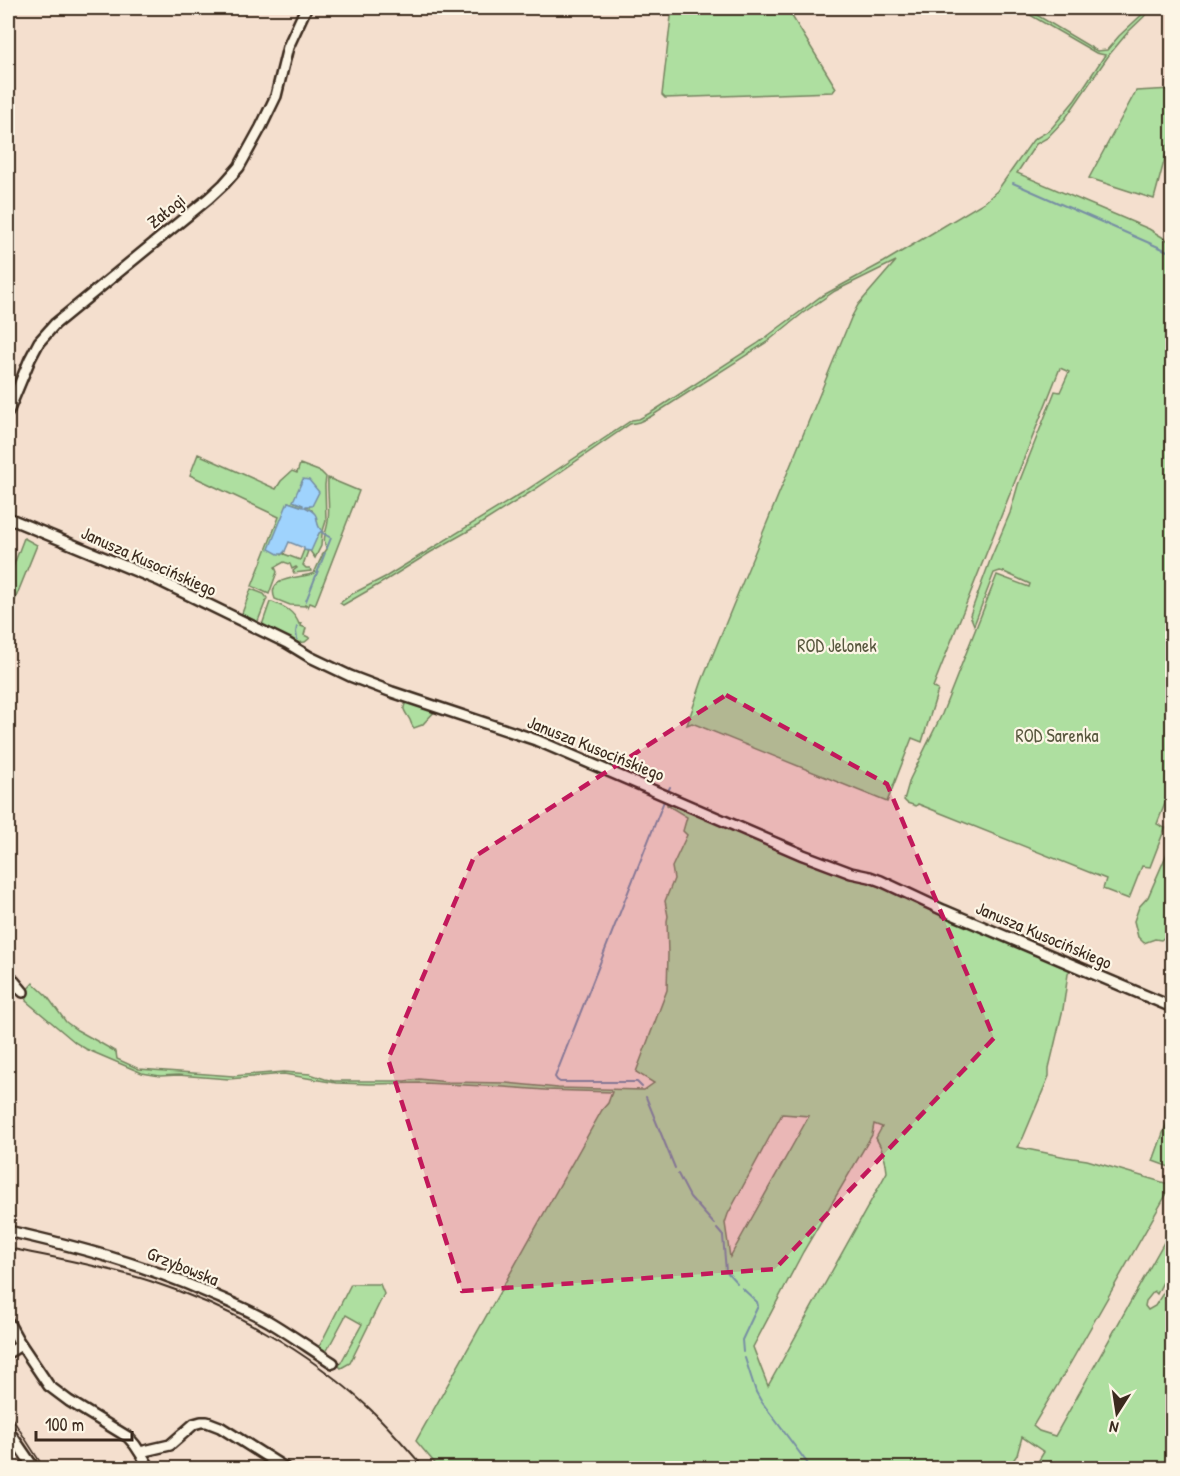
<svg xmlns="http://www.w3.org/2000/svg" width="1180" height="1476" font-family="'Patrick Hand',sans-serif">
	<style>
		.green { fill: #aedfa0; stroke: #74845f; stroke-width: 1.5; fill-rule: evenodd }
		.water { fill: #9fd3fd; stroke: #778fa4; stroke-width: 1.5 }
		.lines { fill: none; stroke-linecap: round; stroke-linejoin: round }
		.stream { stroke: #778fa4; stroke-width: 2 }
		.minor-casing { stroke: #3b2a1e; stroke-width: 14 }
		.minor { stroke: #fcf5e5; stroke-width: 9 }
		.tram { stroke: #3b2a1e; stroke-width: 1.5 }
		.rail { stroke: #3b2a1e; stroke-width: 2 }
		.marked { fill: #c2185b; fill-opacity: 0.2; stroke: #c2185b; stroke-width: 4.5; stroke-dasharray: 12 8; stroke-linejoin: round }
		.labels { text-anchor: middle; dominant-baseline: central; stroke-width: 4.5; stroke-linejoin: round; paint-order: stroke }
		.street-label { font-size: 18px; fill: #3b2a1e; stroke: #fcf5e5 }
		.park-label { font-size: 18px; fill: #58573e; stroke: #fcf5e5 }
	</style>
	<rect width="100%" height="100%" fill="#f4dfce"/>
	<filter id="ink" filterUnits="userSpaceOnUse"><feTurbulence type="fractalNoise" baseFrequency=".0167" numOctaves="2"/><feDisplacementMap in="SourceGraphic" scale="12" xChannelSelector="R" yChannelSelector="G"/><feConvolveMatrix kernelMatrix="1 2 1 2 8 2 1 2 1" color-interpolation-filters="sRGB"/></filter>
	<g filter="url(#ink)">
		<g class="green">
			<path d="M 672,8 L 787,8 L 836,88 L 833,92 L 665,98 L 662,95 Z"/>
			<path d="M 1018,8 L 1025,8 L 1097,51 L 1107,50 L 1119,36 L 1149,8 L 1153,8 L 1128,32 L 1109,55 L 1065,119 L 1047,138 L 1036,144 L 1017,173 L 1149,229 L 1172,243 L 1172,797 L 1168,796 L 1157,824 L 1165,828 L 1150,867 L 1142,866 L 1129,899 L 1103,889 L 1106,879 L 918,804 L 916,806 L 907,803 L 904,800 L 910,779 L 942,714 L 997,575 L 1029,587 L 1030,584 L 1004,572 L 1000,571 L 994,573 L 974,625 L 970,615 L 991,558 L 1010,513 L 1018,485 L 1055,391 L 1060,392 L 1069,372 L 1060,368 L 933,687 L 938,690 L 922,742 L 912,738 L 887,802 L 692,723 L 687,725 L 702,681 L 851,318 L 858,305 L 896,261 L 835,291 L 803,313 L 767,342 L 650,417 L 639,422 L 630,424 L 534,490 L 477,526 L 431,552 L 383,582 L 343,605 L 340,603 L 352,594 L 387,576 L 522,493 L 632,420 L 639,419 L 652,412 L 757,344 L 820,297 L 884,262 L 986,201 L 997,191 L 1033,140 L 1050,130 L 1075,100 L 1105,55 L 1096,53 Z"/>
			<path d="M 1172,89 L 1172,132 L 1154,199 L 1089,178 L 1136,91 Z"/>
			<path d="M 198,454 L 276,489 L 281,481 L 292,471 L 297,473 L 300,464 L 321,472 L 326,477 L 325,485 L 326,521 L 322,534 L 321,546 L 315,558 L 310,551 L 319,533 L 312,510 L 305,508 L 306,506 L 310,507 L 293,501 L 304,505 L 303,507 L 288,502 L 282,554 L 285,551 L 284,554 L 300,560 L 304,550 L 308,551 L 303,565 L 306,568 L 310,568 L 311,571 L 294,573 L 293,571 L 297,568 L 296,567 L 292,569 L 290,564 L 284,562 L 275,567 L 277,572 L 269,594 L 252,586 L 279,517 L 190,475 Z"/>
			<path d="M 328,478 L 359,491 L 315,605 L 310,603 L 308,607 L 307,605 L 305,604 L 305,606 L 290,605 L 275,599 C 265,575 303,579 314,573 L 322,556 L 323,553 L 325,552 L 327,549 C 321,540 327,531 328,521 C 330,507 327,492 328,478 Z"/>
			<path d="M 24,538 L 37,545 L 8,617 L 8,580 Z"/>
			<path d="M 251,589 L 264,594 L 267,598 L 256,626 L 241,616 Z"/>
			<path d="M 270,602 L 272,602 C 285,607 294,611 299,624 L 302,623 L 301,626 L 306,628 L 304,635 L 310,638 L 305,642 L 293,643 L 261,628 Z"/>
			<path d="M 409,700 L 437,709 L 422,725 L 414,728 C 412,726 411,723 410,720 C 406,712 399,709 409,700 Z"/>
			<path d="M 667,799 L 874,881 L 1071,968 L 1068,974 L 1063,1009 L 1049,1068 L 1049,1076 L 1023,1138 L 1017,1147 L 1066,1157 L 1087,1160 L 1172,1185 L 1172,1188 L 1170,1188 L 1071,1362 L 1033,1426 L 1039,1431 L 1055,1436 L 1172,1228 L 1172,1264 L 1157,1294 L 1154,1291 L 1146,1301 L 1145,1306 L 1148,1310 L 1155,1306 L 1172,1279 L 1172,1468 L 1034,1468 L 1044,1452 L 1022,1437 L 1017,1455 L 1008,1468 L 439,1468 L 416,1441 L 602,1110 L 608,1103 L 612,1092 L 545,1090 L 504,1087 L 424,1083 L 370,1084 L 336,1083 L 284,1074 L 229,1079 L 178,1075 L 160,1076 L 142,1073 L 86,1049 L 76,1043 L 26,1001 L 27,999 L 25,992 L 33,983 L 47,996 L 66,1022 L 77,1030 L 95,1040 L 116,1052 L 117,1059 L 139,1069 L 233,1076 L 283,1072 L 310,1074 L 325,1079 L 334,1081 L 405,1081 L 419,1079 L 448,1082 L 506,1083 L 558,1088 L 644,1090 L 654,1083 L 636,1072 L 667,990 L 668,954 L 667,921 L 668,916 L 665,901 L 674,879 L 672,867 L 687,835 L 683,831 L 687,817 L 667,805 ZM 782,1114 L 809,1116 L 730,1257 L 725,1223 L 728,1214 ZM 874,1124 L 882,1127 L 876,1138 C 883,1150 886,1159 887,1172 L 768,1386 L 753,1347 L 803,1252 L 872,1135 Z"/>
			<path d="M 1172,846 L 1172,921 L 1166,936 L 1161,940 L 1155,939 L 1144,943 L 1138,937 L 1134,921 L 1139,907 L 1148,897 L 1169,849 Z"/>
			<path d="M 1172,1099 L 1172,1168 L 1153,1161 L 1167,1122 Z"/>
			<path d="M 351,1284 L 380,1284 L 384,1294 L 350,1363 L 341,1368 L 339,1366 L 362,1324 L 346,1315 L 324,1356 L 317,1351 Z"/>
		</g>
		<path class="water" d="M 303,479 L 309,480 L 319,492 L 312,506 L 306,506 L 305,507 C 324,516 312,521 322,531 L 319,533 L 311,551 L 304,550 L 304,548 L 289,542 L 285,551 L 282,554 L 278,554 L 269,549 L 288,502 L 303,507 L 303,505 L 293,501 Z"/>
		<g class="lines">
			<g class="stream">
				<path d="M 1013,183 L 1172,253"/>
				<path d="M 321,532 L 331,538 L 327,548"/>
				<path d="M 306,601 L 325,553"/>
				<path d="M 297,627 L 296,632 L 297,639"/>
				<path d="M 668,791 L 670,787"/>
				<path d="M 642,1087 L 637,1082 L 560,1082 L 557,1080 L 555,1077 L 664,801"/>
				<path d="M 646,1097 L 675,1168"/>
				<path d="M 678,1174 L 690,1197 L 714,1224"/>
				<path d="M 717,1229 L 723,1236 L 726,1271 L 737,1283"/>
				<path d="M 742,1288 L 757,1302 L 758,1306 L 742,1340 L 743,1352"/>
				<path d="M 745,1358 L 756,1392 L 761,1401 L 811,1468"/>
			</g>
			<defs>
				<g id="minor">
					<path d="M 8,412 L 30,359 L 39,342 L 55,324 L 209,198 L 224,184 L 239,167 L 261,127 L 276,96 L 288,47 L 306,8"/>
					<path d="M 8,518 L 158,580 L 287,643 L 310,657 L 350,676 L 392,692 L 536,740 L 803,855 L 851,873 L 870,877 L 881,881 L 943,910 L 1172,1007"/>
					<path d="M 8,974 L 23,992"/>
					<path d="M 8,1231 C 79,1247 142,1264 209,1293 C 229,1302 249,1310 268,1321 C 290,1334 311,1349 333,1363"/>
					<path d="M 8,1322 L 18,1340 L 49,1386 L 69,1401 L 128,1437 L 135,1445 L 150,1468"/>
					<path d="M 8,1353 L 21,1345"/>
					<path d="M 8,1430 L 34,1468"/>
					<path d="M 140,1452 L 170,1445 L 194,1424 L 201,1422 L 207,1422 L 220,1427 L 285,1468"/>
				</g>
			</defs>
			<use href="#minor" class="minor-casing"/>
			<use href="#minor" class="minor"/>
			<path class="tram" d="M 8,1412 L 44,1468"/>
			<path class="rail" d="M 8,1248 C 55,1258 103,1266 150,1281 C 230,1307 307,1350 369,1408 C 389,1427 407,1448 424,1468"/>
		</g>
	</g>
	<path class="marked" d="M 726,695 L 887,784 L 994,1038 L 775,1269 L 462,1291 L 388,1059 L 474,857 Z"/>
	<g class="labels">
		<g class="street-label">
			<text transform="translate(166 211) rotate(-39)">Załogi</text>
			<text transform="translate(149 561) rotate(24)">Janusza Kusocińskiego</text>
			<text transform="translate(596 748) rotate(22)">Janusza Kusocińskiego</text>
			<text transform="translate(1044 935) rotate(23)">Janusza Kusocińskiego</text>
			<text transform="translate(183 1266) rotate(22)">Grzybowska</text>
		</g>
		<g class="park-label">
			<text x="837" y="645">ROD Jelonek</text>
			<text x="1057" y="735">ROD Sarenka</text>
		</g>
	</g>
	<rect width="1180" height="1476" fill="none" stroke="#fcf5e5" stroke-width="30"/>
	<rect x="15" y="15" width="1150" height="1446" fill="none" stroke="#3b2a1e" stroke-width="2" filter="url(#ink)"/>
	<g transform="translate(1117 1413) rotate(192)" stroke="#fcf5e5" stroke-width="4.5" paint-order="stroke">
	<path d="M0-4.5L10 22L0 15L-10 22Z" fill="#3b2a1e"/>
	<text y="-9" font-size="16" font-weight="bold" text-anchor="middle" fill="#3b2a1e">N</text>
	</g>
	<path d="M36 1431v9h96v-9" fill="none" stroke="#3b2a1e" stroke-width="3"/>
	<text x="45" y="1431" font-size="18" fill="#3b2a1e" stroke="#fcf5e5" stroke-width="4.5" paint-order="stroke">100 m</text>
</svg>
